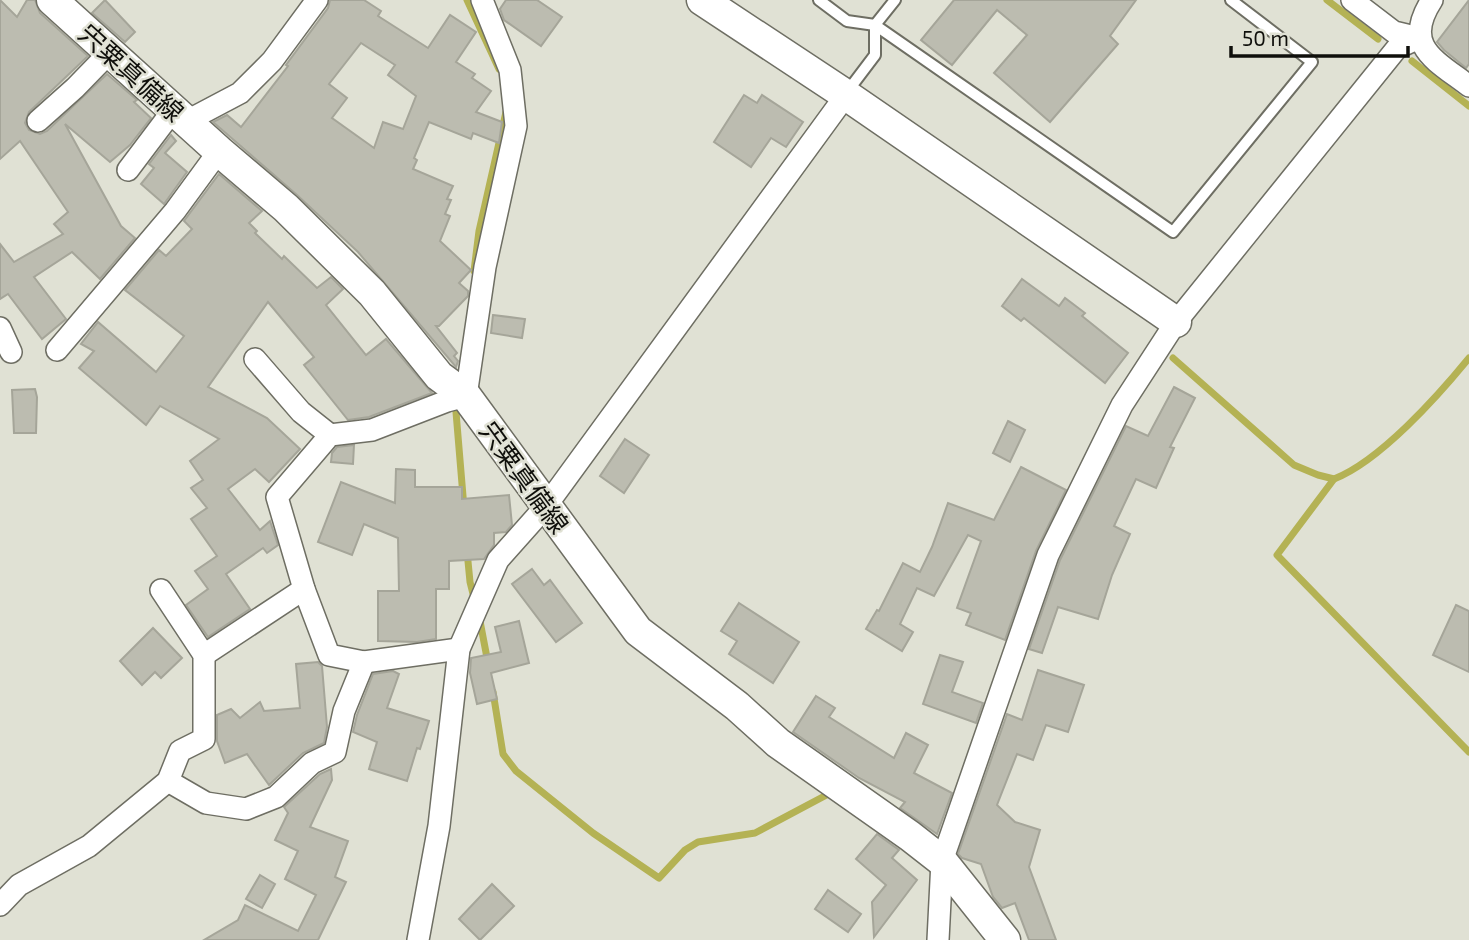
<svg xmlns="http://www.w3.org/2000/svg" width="1469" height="940" font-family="'Exo 2','Noto Sans JP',sans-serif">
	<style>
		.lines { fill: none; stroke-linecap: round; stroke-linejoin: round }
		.stream { stroke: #b4b254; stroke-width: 7 }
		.building { fill: #bcbcb0; stroke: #a5a599; stroke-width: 2; fill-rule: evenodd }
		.lane-casing { stroke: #6e6e63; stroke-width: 14 }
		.street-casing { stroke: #6e6e63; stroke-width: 24 }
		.secondary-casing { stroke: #6e6e63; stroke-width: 33 }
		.lane { stroke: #fff; stroke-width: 10 }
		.street { stroke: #fff; stroke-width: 21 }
		.secondary { stroke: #fff; stroke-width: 30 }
		.labels { text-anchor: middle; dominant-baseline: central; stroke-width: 5; stroke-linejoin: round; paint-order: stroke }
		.street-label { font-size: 26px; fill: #0f0f0b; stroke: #e0e1d4 }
	</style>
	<rect width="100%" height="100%" fill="#e0e1d4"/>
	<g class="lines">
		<g class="stream">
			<path d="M 467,0 L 499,69"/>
			<path d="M 1327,0 L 1378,39"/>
			<path d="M 1412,61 L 1469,106"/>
			<path d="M 474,271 L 479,231 L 506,112"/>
			<path d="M 1173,358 L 1294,465 L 1318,475 L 1334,479 C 1380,461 1438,396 1469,358"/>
			<path d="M 458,401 L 456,412 L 464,508"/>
			<path d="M 1334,479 L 1277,555 L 1469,752"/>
			<path d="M 467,551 L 470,582 L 475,602"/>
			<path d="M 479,616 L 488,663"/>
			<path d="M 493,692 L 503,754 L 516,771 L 593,833 L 659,878 L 685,850 L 698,842 L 755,833 L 834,791"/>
		</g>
	</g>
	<g class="building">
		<path d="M 0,0 L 17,17 L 27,0 L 35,0 L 40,13 L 88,56 L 29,112 L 25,123 L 29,130 L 40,134 L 47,131 L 107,74 L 137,100 L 134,102 L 151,118 L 130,145 L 110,162 L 65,124 L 121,226 L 135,238 L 100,279 L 72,252 L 34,277 L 66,319 L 42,339 L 8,294 L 0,299 L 0,244 L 14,262 L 63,234 L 54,224 L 68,212 L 20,141 L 0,159 Z"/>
		<path d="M 105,0 L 135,32 L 125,42 L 92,13 Z"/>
		<path d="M 330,0 L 364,0 L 381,11 L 378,16 L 428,48 L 450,15 L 476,32 L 456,62 L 475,74 L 472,78 L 491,91 L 476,112 L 502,122 L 499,143 L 473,133 L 471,139 L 429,122 L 414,158 L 417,160 L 413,169 L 453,186 L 447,199 L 451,200 L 445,214 L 450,216 L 440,241 L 471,270 L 459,283 L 468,291 L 468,296 L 439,326 L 436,326 L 457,353 L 454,356 L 458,361 L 456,367 L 358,252 L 297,195 L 213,122 L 227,115 L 241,127 L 288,66 L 286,65 L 328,8 ZM 361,43 L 395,65 L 388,75 L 416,96 L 403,129 L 383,122 L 374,148 L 332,118 L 347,98 L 329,84 Z"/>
		<path d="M 506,0 L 537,0 L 562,17 L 541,46 L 504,20 L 500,9 Z"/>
		<path d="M 954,0 L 1136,0 L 1110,36 L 1118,44 L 1050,122 L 994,73 L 1027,35 L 997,10 L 952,65 L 921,40 Z"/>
		<path d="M 1469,0 L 1469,64 L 1466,68 L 1444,50 L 1437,42 Z"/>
		<path d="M 744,95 L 757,103 L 762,95 L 803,122 L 786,147 L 771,138 L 751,167 L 714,142 Z"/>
		<path d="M 171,135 L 176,141 L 165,153 L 187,172 L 164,204 L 141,184 L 154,168 L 149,164 Z"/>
		<path d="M 219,174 L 262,211 L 249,223 L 257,231 L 255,233 L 282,259 L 284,256 L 317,288 L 331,277 L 343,289 L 326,305 L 366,355 L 386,339 L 432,393 L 369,417 L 348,420 L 304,365 L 314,357 L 268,302 L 208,387 L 267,418 L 300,449 L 269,482 L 255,469 L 228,489 L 260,530 L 270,521 L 278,545 L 267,553 L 263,548 L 226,574 L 250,609 L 208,637 L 186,605 L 208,589 L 195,571 L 217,556 L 191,519 L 207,508 L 191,488 L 203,480 L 190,461 L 219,439 L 160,406 L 146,425 L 79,368 L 94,351 L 81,344 L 98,322 L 156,372 L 184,336 L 125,290 L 159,250 L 166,256 L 192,229 L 184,221 Z"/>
		<path d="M 1022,279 L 1059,306 L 1065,298 L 1085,313 L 1082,316 L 1128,353 L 1105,383 L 1024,318 L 1021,321 L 1002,306 Z"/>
		<path d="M 493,315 L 525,319 L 522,338 L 491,333 Z"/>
		<path d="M 1174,387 L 1195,398 L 1170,447 L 1174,448 L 1156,488 L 1136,479 L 1114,526 L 1130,534 L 1112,575 L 1098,619 L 1058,607 L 1042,653 L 1029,649 L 1060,560 L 1126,426 L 1148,436 Z"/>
		<path d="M 35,389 L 37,397 L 36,433 L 14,433 L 12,390 Z"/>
		<path d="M 1008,421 L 1025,430 L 1010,462 L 993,453 Z"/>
		<path d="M 625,439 L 649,455 L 624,493 L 600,476 Z"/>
		<path d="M 354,445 L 353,464 L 331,462 L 332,453 L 337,447 Z"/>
		<path d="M 1021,467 L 1066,490 L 1036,551 L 1005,640 L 966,625 L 971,613 L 957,608 L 981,541 L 968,535 L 934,596 L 917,588 L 900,624 L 913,632 L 902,651 L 866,629 L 877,610 L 879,611 L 903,563 L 920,572 L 932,547 L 948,503 L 994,520 Z"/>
		<path d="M 396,469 L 415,470 L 415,487 L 462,487 L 462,499 L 509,495 L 512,525 L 506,532 L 494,533 L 494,545 L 484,559 L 449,561 L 449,589 L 436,589 L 436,639 L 417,642 L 378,641 L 378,591 L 399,591 L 398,538 L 364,524 L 352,555 L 318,542 L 341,482 L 395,503 Z"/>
		<path d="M 532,569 L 544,585 L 550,580 L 582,623 L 556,642 L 512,584 Z"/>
		<path d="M 739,603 L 799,642 L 773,683 L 729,654 L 737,641 L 721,631 Z"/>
		<path d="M 1456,605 L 1469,611 L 1469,672 L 1433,655 Z"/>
		<path d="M 519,621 L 529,663 L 491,673 L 497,699 L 477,704 L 470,673 L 471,658 L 501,652 L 495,627 Z"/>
		<path d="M 153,628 L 182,658 L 161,678 L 155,672 L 142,685 L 120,661 Z"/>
		<path d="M 940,655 L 963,662 L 952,692 L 983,703 L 976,723 L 923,704 Z"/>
		<path d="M 318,662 L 322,666 L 327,727 L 324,743 L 303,753 L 269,785 L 247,754 L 225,763 L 217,741 L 217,715 L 231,709 L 240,718 L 260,702 L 264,711 L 300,708 L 296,664 Z"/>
		<path d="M 1038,670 L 1084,685 L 1068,732 L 1046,725 L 1033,760 L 1017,754 L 997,805 L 1015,822 L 1040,830 L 1029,867 L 1056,940 L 1029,940 L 1015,903 L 1002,908 L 993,897 L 981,864 L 962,858 L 958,854 L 1007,714 L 1022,720 Z"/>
		<path d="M 393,671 L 399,674 L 387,708 L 429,721 L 420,749 L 417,748 L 407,781 L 369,769 L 377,742 L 353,732 L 357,715 L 373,674 Z"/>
		<path d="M 816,696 L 835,708 L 829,717 L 894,758 L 906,733 L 928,745 L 914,773 L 952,793 L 937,834 L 900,808 L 905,802 L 859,778 L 793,732 Z"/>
		<path d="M 331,769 L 332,780 L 310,827 L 348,841 L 335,877 L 346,882 L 318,940 L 204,940 L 238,920 L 245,905 L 298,931 L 316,895 L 285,879 L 298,851 L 275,840 L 288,813 L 284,807 L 320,774 Z"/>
		<path d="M 877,834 L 899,850 L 892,858 L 917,880 L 874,937 L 872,902 L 886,885 L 856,859 Z"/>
		<path d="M 260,875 L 275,884 L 262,908 L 246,899 Z"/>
		<path d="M 492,884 L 514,906 L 480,940 L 459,919 Z"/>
		<path d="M 828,890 L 861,914 L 848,932 L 815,909 Z"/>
	</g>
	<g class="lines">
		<defs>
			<g id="lane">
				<path d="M 819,0 L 847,21 L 875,25 L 1173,232 L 1312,62 L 1231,0"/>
				<path d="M 847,92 L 875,55 L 875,25 L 895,0"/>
			</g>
			<g id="street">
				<path d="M 1352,0 L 1394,32 L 1419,38"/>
				<path d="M 1432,0 C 1402,46 1435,60 1469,86"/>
				<path d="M 38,121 L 75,88 L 110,52"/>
				<path d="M 187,121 L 240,93 L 272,61 L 317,0"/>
				<path d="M 128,170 L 174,109"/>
				<path d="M 0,328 L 11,352"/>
				<path d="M 57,350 L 175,211 L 219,151"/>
				<path d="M 255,359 L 301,412 L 330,435"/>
				<path d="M 459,649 L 364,662 L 329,655 L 304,589 L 277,497 L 330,435 L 372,430 L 447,401 L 466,396 L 485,267 L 516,126 L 510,70 L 482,0"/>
				<path d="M 204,655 L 304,589"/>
				<path d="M 168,781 L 206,803 L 246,809 L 276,797 L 312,763 L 335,752 L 344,711 L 364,662"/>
				<path d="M 0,905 L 19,885 L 89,846 L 168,781 L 180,751 L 204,739 L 204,655 L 161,590"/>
				<path d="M 418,940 L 439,826 L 459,649 L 498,560 L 546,506 L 846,95"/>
				<path d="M 938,940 L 942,861 L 1048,555 L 1122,405 L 1176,322 L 1397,48 L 1419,38"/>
			</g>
			<g id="secondary">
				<path d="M 52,0 L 219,151 L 286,208 L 372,293 L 439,376 L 466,396 L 638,631 L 737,706 L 778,743 L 910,836 L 942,861 L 1005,940"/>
				<path d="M 702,0 L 846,95 L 1176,322"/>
			</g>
		</defs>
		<use href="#lane" class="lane-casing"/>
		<use href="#street" class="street-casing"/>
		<use href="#secondary" class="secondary-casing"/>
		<use href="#lane" class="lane"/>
		<use href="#street" class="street"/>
		<use href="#secondary" class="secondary"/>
	</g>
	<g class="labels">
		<g class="street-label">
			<text transform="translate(132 72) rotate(42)">宍粟真備線</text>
			<text transform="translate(525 477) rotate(54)">宍粟真備線</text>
		</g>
	</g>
	<path d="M1231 46v10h177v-10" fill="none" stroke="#0f0f0b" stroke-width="3.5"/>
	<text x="1242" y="46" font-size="21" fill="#0f0f0b" stroke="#e0e1d4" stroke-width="5" paint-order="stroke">50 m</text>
</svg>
